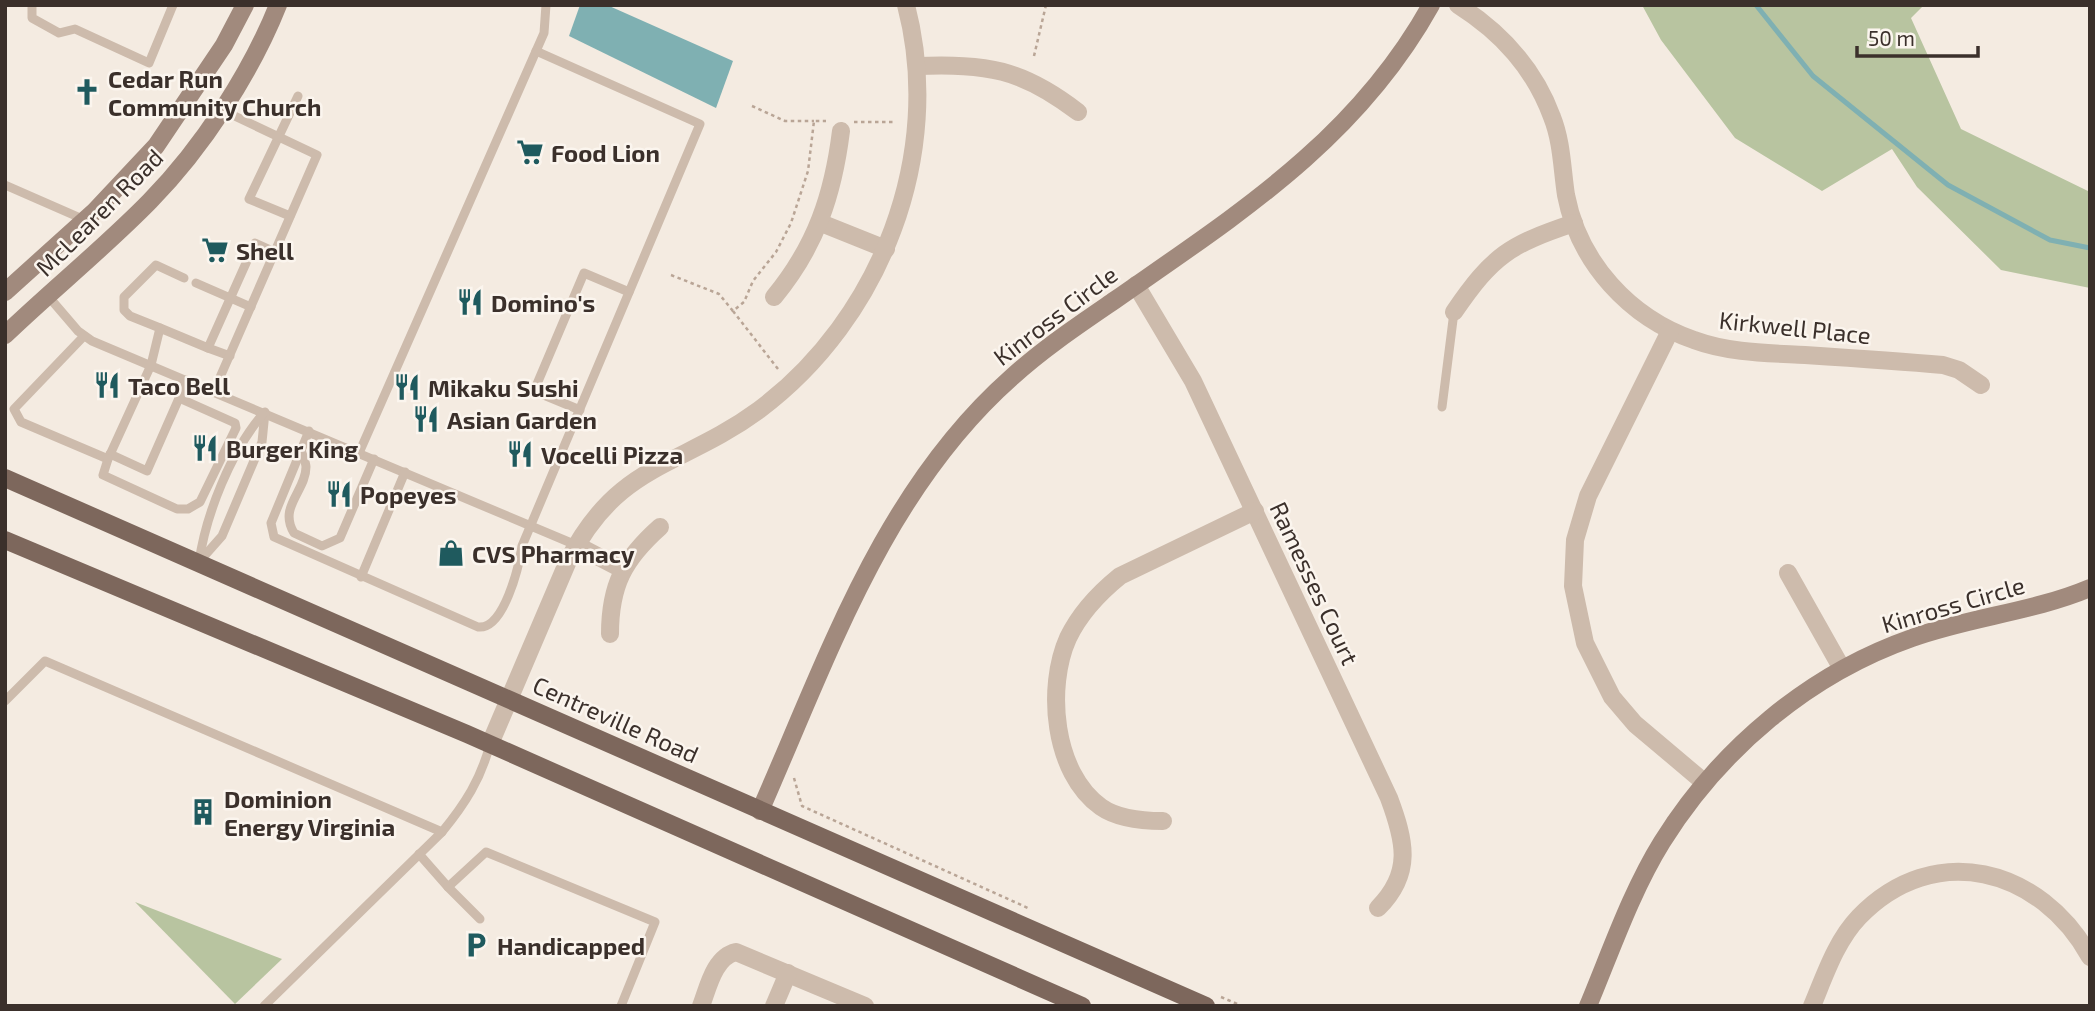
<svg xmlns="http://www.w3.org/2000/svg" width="2095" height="1011" font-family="'Exo 2',sans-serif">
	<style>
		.green { fill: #b8c4a0 }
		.water { fill: #7fb0b2 }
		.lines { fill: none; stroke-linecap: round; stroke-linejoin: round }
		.stream { stroke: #7fb0b2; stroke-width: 5 }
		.path { stroke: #b9a596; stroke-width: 2.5; stroke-dasharray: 3.5 3.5; stroke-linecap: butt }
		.lane { stroke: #cdbbac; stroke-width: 9 }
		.street { stroke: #cdbbac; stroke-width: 18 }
		.secondary { stroke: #a18a7d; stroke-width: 18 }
		.primary { stroke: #7d675c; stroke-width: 18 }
		.labels { text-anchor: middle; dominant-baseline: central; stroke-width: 5; stroke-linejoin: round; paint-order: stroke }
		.poi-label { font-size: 24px; font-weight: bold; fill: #3b302b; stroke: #fbf5ee; text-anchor: start }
		.street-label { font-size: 24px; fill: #3b302b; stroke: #fbf5ee }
	</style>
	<rect width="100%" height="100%" fill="#f4ebe1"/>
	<g class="green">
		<path d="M 1642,5 L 1924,5 L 1911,18 L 1961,129 L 2090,192 L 2090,288 L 2001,270 L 1917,187 L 1892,149 L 1822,191 L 1735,138 L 1661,40 Z"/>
		<path d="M 135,902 L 282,959 L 235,1004 Z"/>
	</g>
	<path class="water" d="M 580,5 L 607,5 L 733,61 L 716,108 L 569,36 Z"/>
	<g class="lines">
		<path class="stream" d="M 1756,5 L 1813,76 L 1948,185 L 2050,240 L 2090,248"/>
		<g class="path">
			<path d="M 1034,56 L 1046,5"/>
			<path d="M 752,106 L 785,121 L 814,121"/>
			<path d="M 854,122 L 896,122"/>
			<path d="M 671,275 L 719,294 L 733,311"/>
			<path d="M 778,369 L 733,311 L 744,302 L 753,281 L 776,252 L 791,223 L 808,171 L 814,121 L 826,121"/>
			<path d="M 794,778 L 802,806 L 1028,908"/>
			<path d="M 1221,997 L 1242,1006"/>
		</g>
		<g class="lane">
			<path d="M 32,5 L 32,18 L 59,33 L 75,29 L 149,63 L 173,5"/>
			<path d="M 5,185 L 85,220"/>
			<path d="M 290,216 L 249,199 L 298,96"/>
			<path d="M 196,283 L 251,307"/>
			<path d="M 48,296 L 78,331 L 92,341 L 576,545"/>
			<path d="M 160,328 L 130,316 L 124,310 L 124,297 L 156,265 L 184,278"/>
			<path d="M 84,336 L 14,409 L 21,422 L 108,459 L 151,365 L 160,328 L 208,348 L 255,243 L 275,252"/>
			<path d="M 208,348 L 230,356"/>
			<path d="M 214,391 L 317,155 L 222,110"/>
			<path d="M 1442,407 L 1454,312"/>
			<path d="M 580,410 L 534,391 L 584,273 L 629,292"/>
			<path d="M 309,431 L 271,523 L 274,537 L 478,627 C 504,630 519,566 522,546 L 700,124 L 536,51"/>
			<path d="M 301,450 C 302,454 306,462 306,467 C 306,491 278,507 294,533 L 322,546 L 340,538 L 374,459"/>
			<path d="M 359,453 L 544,33 L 546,5"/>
			<path d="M 110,454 L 147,471 L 187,380"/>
			<path d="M 108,459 L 103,475 L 177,509 L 188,509 L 200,502 L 236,428 L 235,423 L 179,398"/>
			<path d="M 199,562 L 222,536 L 262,442 L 265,412"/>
			<path d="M 199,562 C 206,514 231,451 263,414"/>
			<path d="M 361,577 L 405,472"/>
			<path d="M 5,701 L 45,661 L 442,832"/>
			<path d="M 419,854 L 448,887 L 486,852 L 655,922 L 621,1006"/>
			<path d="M 448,887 L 480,919"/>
			<path d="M 264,1006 L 442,832 C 465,804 481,779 490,744"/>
		</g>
		<g class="street">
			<path d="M 1458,5 C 1502,33 1534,68 1552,117 C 1562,142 1562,169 1566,195 C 1579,263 1630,318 1694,340 C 1729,353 1768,353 1805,355 C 1851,358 1897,361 1943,365 L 1959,370 L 1981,385"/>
			<path d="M 917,66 C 987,64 1021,68 1078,112"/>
			<path d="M 821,223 L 886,249"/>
			<path d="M 1136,285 L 1193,381 L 1389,798 C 1405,841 1413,873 1378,908"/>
			<path d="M 774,297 C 816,246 833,195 841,131"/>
			<path d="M 1454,312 C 1493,255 1509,245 1574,223"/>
			<path d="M 1670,331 L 1588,496 L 1575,540 L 1573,586 L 1585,643 L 1612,697 L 1635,724 L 1705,783"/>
			<path d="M 576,545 L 622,569"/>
			<path d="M 1788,573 L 1841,667"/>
			<path d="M 610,634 C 610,585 624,559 660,527"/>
			<path d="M 490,744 L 568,561 C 618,462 680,468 759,410 C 881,319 945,154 906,5"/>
			<path d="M 1163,821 C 1142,821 1118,819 1101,807 C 1053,773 1046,687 1068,638 C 1080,613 1099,593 1120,576 L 1255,511"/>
			<path d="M 701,1006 C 708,988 714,957 736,952 L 865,1006"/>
			<path d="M 774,1006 L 788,973"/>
			<path d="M 1812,1006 C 1825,975 1836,941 1859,917 C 1934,839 2041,868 2090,957"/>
		</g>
		<g class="secondary">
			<path d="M 5,292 L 95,211 L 156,146 L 224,45 L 245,5"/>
			<path d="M 5,335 C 53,289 104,248 150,201 C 202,148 251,73 278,5"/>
			<path d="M 760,811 C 828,657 883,491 1012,377 C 1044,348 1080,324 1115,300 C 1238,214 1356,140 1431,5"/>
			<path d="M 1588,1006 C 1611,951 1631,892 1662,842 C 1720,749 1809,674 1912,638 C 1970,617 2033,612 2090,588"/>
		</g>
		<g class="primary">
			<path d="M 5,478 L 1206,1006"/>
			<path d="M 5,540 L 467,734 L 1082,1006"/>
		</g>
	</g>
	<defs>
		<symbol id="church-bare" viewBox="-9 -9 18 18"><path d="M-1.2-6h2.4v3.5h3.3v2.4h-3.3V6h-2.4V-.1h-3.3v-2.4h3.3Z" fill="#1f5a5e" stroke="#fbf5ee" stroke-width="2.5" paint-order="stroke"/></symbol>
		<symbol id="supermarket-bare" viewBox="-9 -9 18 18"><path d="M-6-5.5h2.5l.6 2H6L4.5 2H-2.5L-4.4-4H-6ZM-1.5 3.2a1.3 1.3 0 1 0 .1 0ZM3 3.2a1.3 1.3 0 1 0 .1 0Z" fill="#1f5a5e" stroke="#fbf5ee" stroke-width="2.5" paint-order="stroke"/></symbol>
		<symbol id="restaurant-bare" viewBox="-9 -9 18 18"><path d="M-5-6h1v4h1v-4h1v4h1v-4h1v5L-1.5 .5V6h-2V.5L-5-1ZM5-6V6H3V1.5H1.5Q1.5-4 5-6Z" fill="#1f5a5e" stroke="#fbf5ee" stroke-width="2.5" paint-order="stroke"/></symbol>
		<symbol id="shop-bare" viewBox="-9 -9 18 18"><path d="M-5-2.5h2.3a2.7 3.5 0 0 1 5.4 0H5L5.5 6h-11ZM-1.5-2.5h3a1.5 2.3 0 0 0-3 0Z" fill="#1f5a5e" stroke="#fbf5ee" stroke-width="2.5" paint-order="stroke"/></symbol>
		<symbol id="building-bare" viewBox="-9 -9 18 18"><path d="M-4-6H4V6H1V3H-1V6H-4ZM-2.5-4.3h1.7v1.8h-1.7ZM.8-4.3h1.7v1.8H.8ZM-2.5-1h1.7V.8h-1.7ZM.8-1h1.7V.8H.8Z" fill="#1f5a5e" stroke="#fbf5ee" stroke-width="2.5" paint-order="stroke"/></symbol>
		<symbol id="parking-bare" viewBox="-9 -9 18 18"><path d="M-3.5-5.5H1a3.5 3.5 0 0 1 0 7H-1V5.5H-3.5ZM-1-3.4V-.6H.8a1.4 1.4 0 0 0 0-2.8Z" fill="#1f5a5e" stroke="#fbf5ee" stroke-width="2.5" paint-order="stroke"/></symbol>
	</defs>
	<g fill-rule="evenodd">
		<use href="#church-bare" x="68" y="73" width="38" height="38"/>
		<use href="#supermarket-bare" x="511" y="133" width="38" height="38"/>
		<use href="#supermarket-bare" x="196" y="231" width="38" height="38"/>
		<use href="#restaurant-bare" x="451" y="283" width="38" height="38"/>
		<use href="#restaurant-bare" x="88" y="366" width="38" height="38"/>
		<use href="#restaurant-bare" x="388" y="368" width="38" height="38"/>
		<use href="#restaurant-bare" x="407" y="400" width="38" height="38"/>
		<use href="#restaurant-bare" x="186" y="429" width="38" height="38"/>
		<use href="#restaurant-bare" x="501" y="435" width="38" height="38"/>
		<use href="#restaurant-bare" x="320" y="475" width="38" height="38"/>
		<use href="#shop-bare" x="432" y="534" width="38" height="38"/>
		<use href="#building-bare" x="184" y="793" width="38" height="38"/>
		<use href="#parking-bare" x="457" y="926" width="38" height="38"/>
	</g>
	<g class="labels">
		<g class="poi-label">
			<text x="108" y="78">Cedar Run<tspan x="108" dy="28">Community Church</tspan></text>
			<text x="551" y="152">Food Lion</text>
			<text x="236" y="250">Shell</text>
			<text x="491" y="302">Domino's</text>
			<text x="128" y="385">Taco Bell</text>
			<text x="428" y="387">Mikaku Sushi</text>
			<text x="447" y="419">Asian Garden</text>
			<text x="226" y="448">Burger King</text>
			<text x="541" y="454">Vocelli Pizza</text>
			<text x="360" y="494">Popeyes</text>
			<text x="472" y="553">CVS Pharmacy</text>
			<text x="224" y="798">Dominion<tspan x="224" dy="28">Energy Virginia</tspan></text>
			<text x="497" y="945">Handicapped</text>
		</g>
		<g class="street-label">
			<text transform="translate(99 212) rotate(-45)">McLearen Road</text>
			<text transform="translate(1055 315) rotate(-37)">Kinross Circle</text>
			<text transform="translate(1795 327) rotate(6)">Kirkwell Place</text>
			<text transform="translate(1315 583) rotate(65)">Ramesses Court</text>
			<text transform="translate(1953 604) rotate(-16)">Kinross Circle</text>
			<text transform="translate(616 719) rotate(24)">Centreville Road</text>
		</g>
	</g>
	<rect width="2095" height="1011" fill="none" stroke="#3b302b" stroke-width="14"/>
	<path d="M1857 46v10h121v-10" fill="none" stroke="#3b302b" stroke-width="3.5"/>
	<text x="1868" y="46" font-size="21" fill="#3b302b" stroke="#fbf5ee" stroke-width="5" paint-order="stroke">50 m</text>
</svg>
